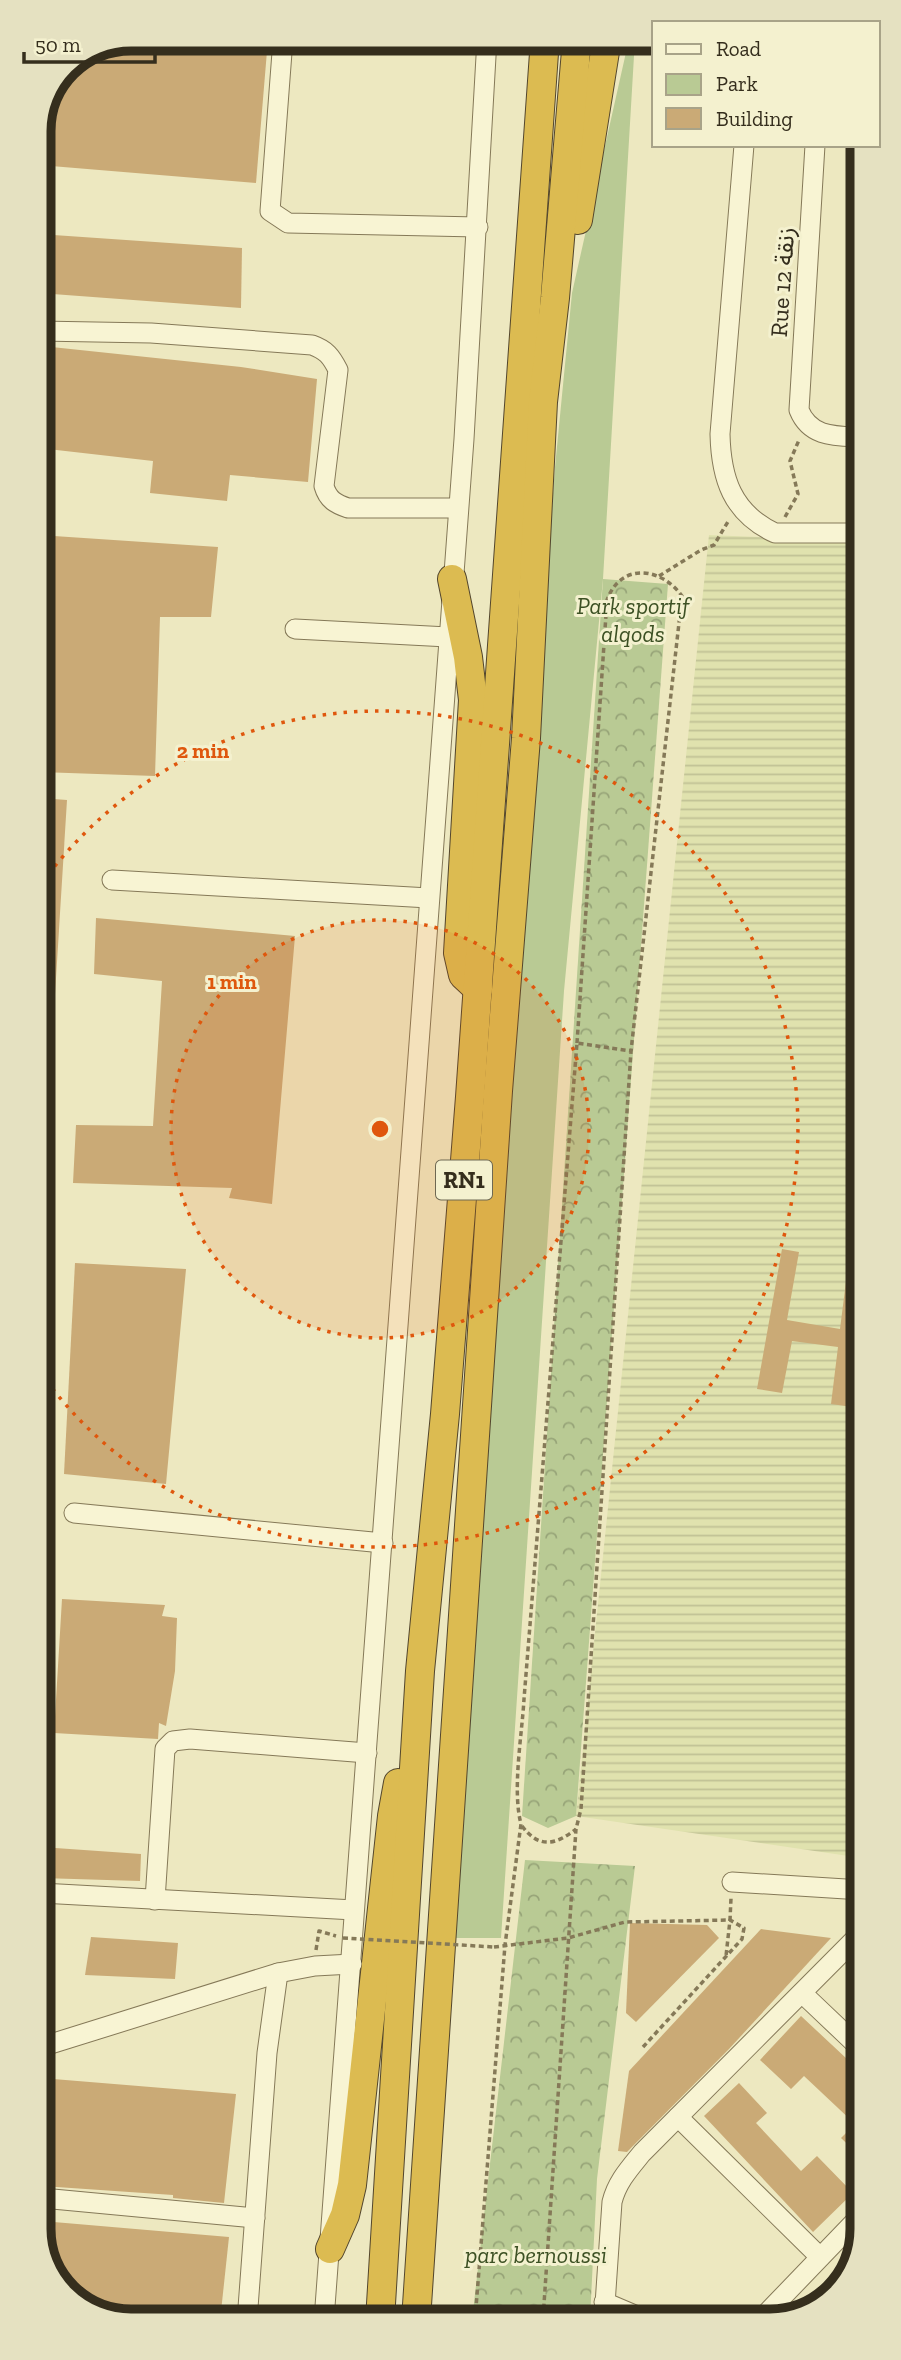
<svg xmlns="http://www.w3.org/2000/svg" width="901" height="2360" font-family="'Zilla Slab','Noto Sans Arabic',serif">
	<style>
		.farmland { fill: url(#farmland-rules) }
		.green { fill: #b9ca94 }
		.forest { fill: url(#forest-crowns) }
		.building { fill: #caaa76 }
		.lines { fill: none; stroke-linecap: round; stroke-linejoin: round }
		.minor-casing { stroke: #857958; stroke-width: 21 }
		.highway-casing { stroke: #53462d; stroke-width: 30 }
		.path { stroke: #857958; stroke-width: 3.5; stroke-dasharray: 5 3.5; stroke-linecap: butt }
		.minor { stroke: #f8f4d3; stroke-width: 19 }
		.highway { stroke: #dcbb51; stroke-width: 28 }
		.path-bridge { stroke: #857958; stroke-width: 3.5; stroke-dasharray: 5 3.5; stroke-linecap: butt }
		.ring { fill: none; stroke: #df570d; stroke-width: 3.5; stroke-dasharray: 3.5 7 }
		.labels { text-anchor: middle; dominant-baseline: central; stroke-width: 6; stroke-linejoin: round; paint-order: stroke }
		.shield { fill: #f4f1cf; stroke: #6e6852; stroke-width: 2 }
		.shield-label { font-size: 23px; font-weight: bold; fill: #352e1d }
		.street-label { font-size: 24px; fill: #352e1d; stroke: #f4f1cf }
		.park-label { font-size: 24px; font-style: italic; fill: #3d5124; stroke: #f4f1cf }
		.rim { fill: none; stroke: #352e1d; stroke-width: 9 }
		.centre { fill: #df570d; stroke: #f4f1cf; stroke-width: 3.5 }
		.ring-label { font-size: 21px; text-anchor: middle; font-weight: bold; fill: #df570d; stroke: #f4f1cf; stroke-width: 6; stroke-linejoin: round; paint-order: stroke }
	</style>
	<defs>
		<pattern id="farmland-rules" width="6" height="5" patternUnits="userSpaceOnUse" patternTransform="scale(1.75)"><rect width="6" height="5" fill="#e0e2ae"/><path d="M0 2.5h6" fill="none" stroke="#c1c295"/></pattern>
		<pattern id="forest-crowns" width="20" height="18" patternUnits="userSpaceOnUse" patternTransform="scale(1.75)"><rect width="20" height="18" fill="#b9ca94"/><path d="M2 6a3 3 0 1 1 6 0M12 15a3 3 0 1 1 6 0" fill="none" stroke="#97a478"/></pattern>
	</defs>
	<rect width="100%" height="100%" fill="#ede8c0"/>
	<path class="farmland" d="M 709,535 L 860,541 L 862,1858 L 576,1816 Z"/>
	<path class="green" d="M 629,39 L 635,39 L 603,579 L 564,991 L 501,1938 L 453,1938 L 516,984 L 555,467 L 572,293 Z"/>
	<g class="forest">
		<path d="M 603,579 L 668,584 L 576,1816 L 548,1828 L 522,1816 Z"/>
		<path d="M 525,1860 L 635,1866 L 597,2179 L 590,2319 L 472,2320 Z"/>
	</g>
	<g class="building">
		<path d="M 131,38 L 268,39 L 256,183 L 39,165 L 39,125 L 66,65 Z"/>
		<path d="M 39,234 L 242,248 L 241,308 L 39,293 Z"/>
		<path d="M 42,346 L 241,367 L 317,379 L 308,482 L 230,475 L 227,501 L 150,493 L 153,461 L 39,448 L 39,378 Z"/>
		<path d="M 39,535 L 218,547 L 211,617 L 160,617 L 155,776 L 40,772 Z"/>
		<path d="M 40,798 L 67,800 L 51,1059 L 40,1059 Z"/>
		<path d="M 96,918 L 295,936 L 272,1204 L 229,1198 L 232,1188 L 73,1183 L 76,1125 L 153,1126 L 162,981 L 94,974 Z"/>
		<path d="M 782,1249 L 799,1252 L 787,1320 L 840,1329 L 848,1266 L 861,1267 L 860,1408 L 831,1404 L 838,1347 L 792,1341 L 782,1393 L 757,1389 Z"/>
		<path d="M 75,1263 L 186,1269 L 166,1484 L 64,1474 Z"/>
		<path d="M 62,1599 L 165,1605 L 162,1616 L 177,1618 L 175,1671 L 166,1726 L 159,1723 L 158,1739 L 54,1733 Z"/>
		<path d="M 41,1847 L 141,1854 L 140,1881 L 41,1878 Z"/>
		<path d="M 630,1923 L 707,1925 L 719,1938 L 636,2022 L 626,2013 Z"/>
		<path d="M 761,1929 L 831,1938 L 729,2049 L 627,2152 L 618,2151 L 629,2071 Z"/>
		<path d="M 91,1937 L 178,1943 L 175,1979 L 85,1975 Z"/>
		<path d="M 801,2016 L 862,2073 L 862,2158 L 841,2138 L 855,2124 L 804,2076 L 791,2089 L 760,2060 Z"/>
		<path d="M 41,2078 L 236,2094 L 224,2203 L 173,2198 L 173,2195 L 42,2186 Z"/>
		<path d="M 739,2083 L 767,2113 L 756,2123 L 801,2171 L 817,2156 L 853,2193 L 813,2232 L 704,2116 Z"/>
		<path d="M 42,2221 L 229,2237 L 220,2321 L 124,2321 L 70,2299 L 42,2254 Z"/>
	</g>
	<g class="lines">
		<defs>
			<g id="minor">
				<path d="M 283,39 L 270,211 L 288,223 L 478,227"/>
				<path d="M 744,145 L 720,434 C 721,478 732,513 775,533 L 860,533"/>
				<path d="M 815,145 L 799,410 C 810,437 834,436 860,437"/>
				<path d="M 39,331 L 151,333 L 312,345 C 326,350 331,356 338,370 L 324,486 C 328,500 336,504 348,508 L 458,508"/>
				<path d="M 295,629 L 448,637"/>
				<path d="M 112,880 L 429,898"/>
				<path d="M 74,1513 L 383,1543"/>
				<path d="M 732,1882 L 862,1890"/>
				<path d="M 41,1893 L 354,1910"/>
				<path d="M 155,1900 L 165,1749 L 173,1741 L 190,1739 L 367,1753"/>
				<path d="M 802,1993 L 862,2050"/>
				<path d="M 41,2047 L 278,1973 L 315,1966 L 352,1964"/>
				<path d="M 678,2117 L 820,2257"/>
				<path d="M 42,2198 L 255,2218"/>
				<path d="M 604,2302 L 644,2319"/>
				<path d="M 762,2318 L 862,2214"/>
				<path d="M 604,2319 L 612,2202 C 617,2182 629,2169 642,2153 L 862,1932"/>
				<path d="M 324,2320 L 464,439 L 487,39"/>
				<path d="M 247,2321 L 267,2053 L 278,1973"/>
			</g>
			<g id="highway">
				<path d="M 578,220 L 607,39"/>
				<path d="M 452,579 L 468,657 L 473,700 L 458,953 L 463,975 L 478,989"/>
				<path d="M 330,2249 L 345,2215 L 352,2185 L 392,1816 L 398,1783"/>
				<path d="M 380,2320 L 420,1671 L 445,1414 L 470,1097 L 545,39"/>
				<path d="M 416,2320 L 498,1091 L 526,738 L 543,402 L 555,298 L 577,39"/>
			</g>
		</defs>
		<use href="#minor" class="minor-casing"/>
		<use href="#highway" class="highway-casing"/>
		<g class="path">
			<path d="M 785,517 L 798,494 L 790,461 L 799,440"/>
			<path d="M 659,576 L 701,550 L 714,545 L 729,520"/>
			<path d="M 577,1043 L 607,600 C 621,562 661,567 682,596 L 631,1051"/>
			<path d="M 522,1826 C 539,1849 556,1845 576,1829"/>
			<path d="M 494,1947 L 568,1938 L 625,1922 L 730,1920 L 731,1898"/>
			<path d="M 316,1950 L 319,1931 L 336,1936"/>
			<path d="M 643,2047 L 742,1939 L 744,1928 L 730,1920 L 726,1956"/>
			<path d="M 475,2320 L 505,1945 L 521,1824 C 512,1790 522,1735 524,1699 L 577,1043 L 631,1051 L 581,1809 L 576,1829 L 543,2319"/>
		</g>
		<use href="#minor" class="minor"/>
		<use href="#highway" class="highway"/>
		<path class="path-bridge" d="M 343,1938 L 494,1947"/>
	</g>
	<circle cx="380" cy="1129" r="209" fill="#df570d" fill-opacity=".12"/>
	<g class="ring">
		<circle cx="380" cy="1129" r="209"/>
		<path d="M42 883A418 418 0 1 1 42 1375"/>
	</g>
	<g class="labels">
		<rect class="shield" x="436" y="1160.5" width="56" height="39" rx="5"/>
		<g class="shield-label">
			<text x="464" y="1180">RN1</text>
		</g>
		<g class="street-label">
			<text transform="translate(782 282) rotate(-86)">Rue 12 زنقة</text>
		</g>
		<g class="park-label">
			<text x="633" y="605">Park sportif<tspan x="633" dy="28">alqods</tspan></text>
			<text x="536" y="2254">parc bernoussi</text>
		</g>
	</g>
	<path d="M0 0H901V2360H0ZM131 51H770A80 80 0 0 1 850 131V2229A80 80 0 0 1 770 2309H131A80 80 0 0 1 51 2229V131A80 80 0 0 1 131 51Z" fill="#e5e1c1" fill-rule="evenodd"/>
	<path class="rim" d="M131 51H770A80 80 0 0 1 850 131V2229A80 80 0 0 1 770 2309H131A80 80 0 0 1 51 2229V131A80 80 0 0 1 131 51Z"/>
	<circle cx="380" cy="1129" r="10" class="centre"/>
	<g class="ring-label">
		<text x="203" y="758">2 min</text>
		<text x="232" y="989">1 min</text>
	</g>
	<rect x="652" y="21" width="228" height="126" fill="#f4f1cf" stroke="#a8a388" stroke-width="2"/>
	<rect x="666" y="44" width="35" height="10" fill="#f8f4d3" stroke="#a8a388" stroke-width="2"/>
	<text x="716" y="56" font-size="21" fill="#352e1d">Road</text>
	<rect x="666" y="74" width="35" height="21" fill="#b9ca94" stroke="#a8a388" stroke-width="2"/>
	<text x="716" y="91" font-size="21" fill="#352e1d">Park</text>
	<rect x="666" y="108" width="35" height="21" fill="#caaa76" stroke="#a8a388" stroke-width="2"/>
	<text x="716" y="126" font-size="21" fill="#352e1d">Building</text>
	<path d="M24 52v10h131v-10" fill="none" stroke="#352e1d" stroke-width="3.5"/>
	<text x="35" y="52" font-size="21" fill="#352e1d" stroke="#f4f1cf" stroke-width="5" paint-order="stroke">50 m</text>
</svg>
